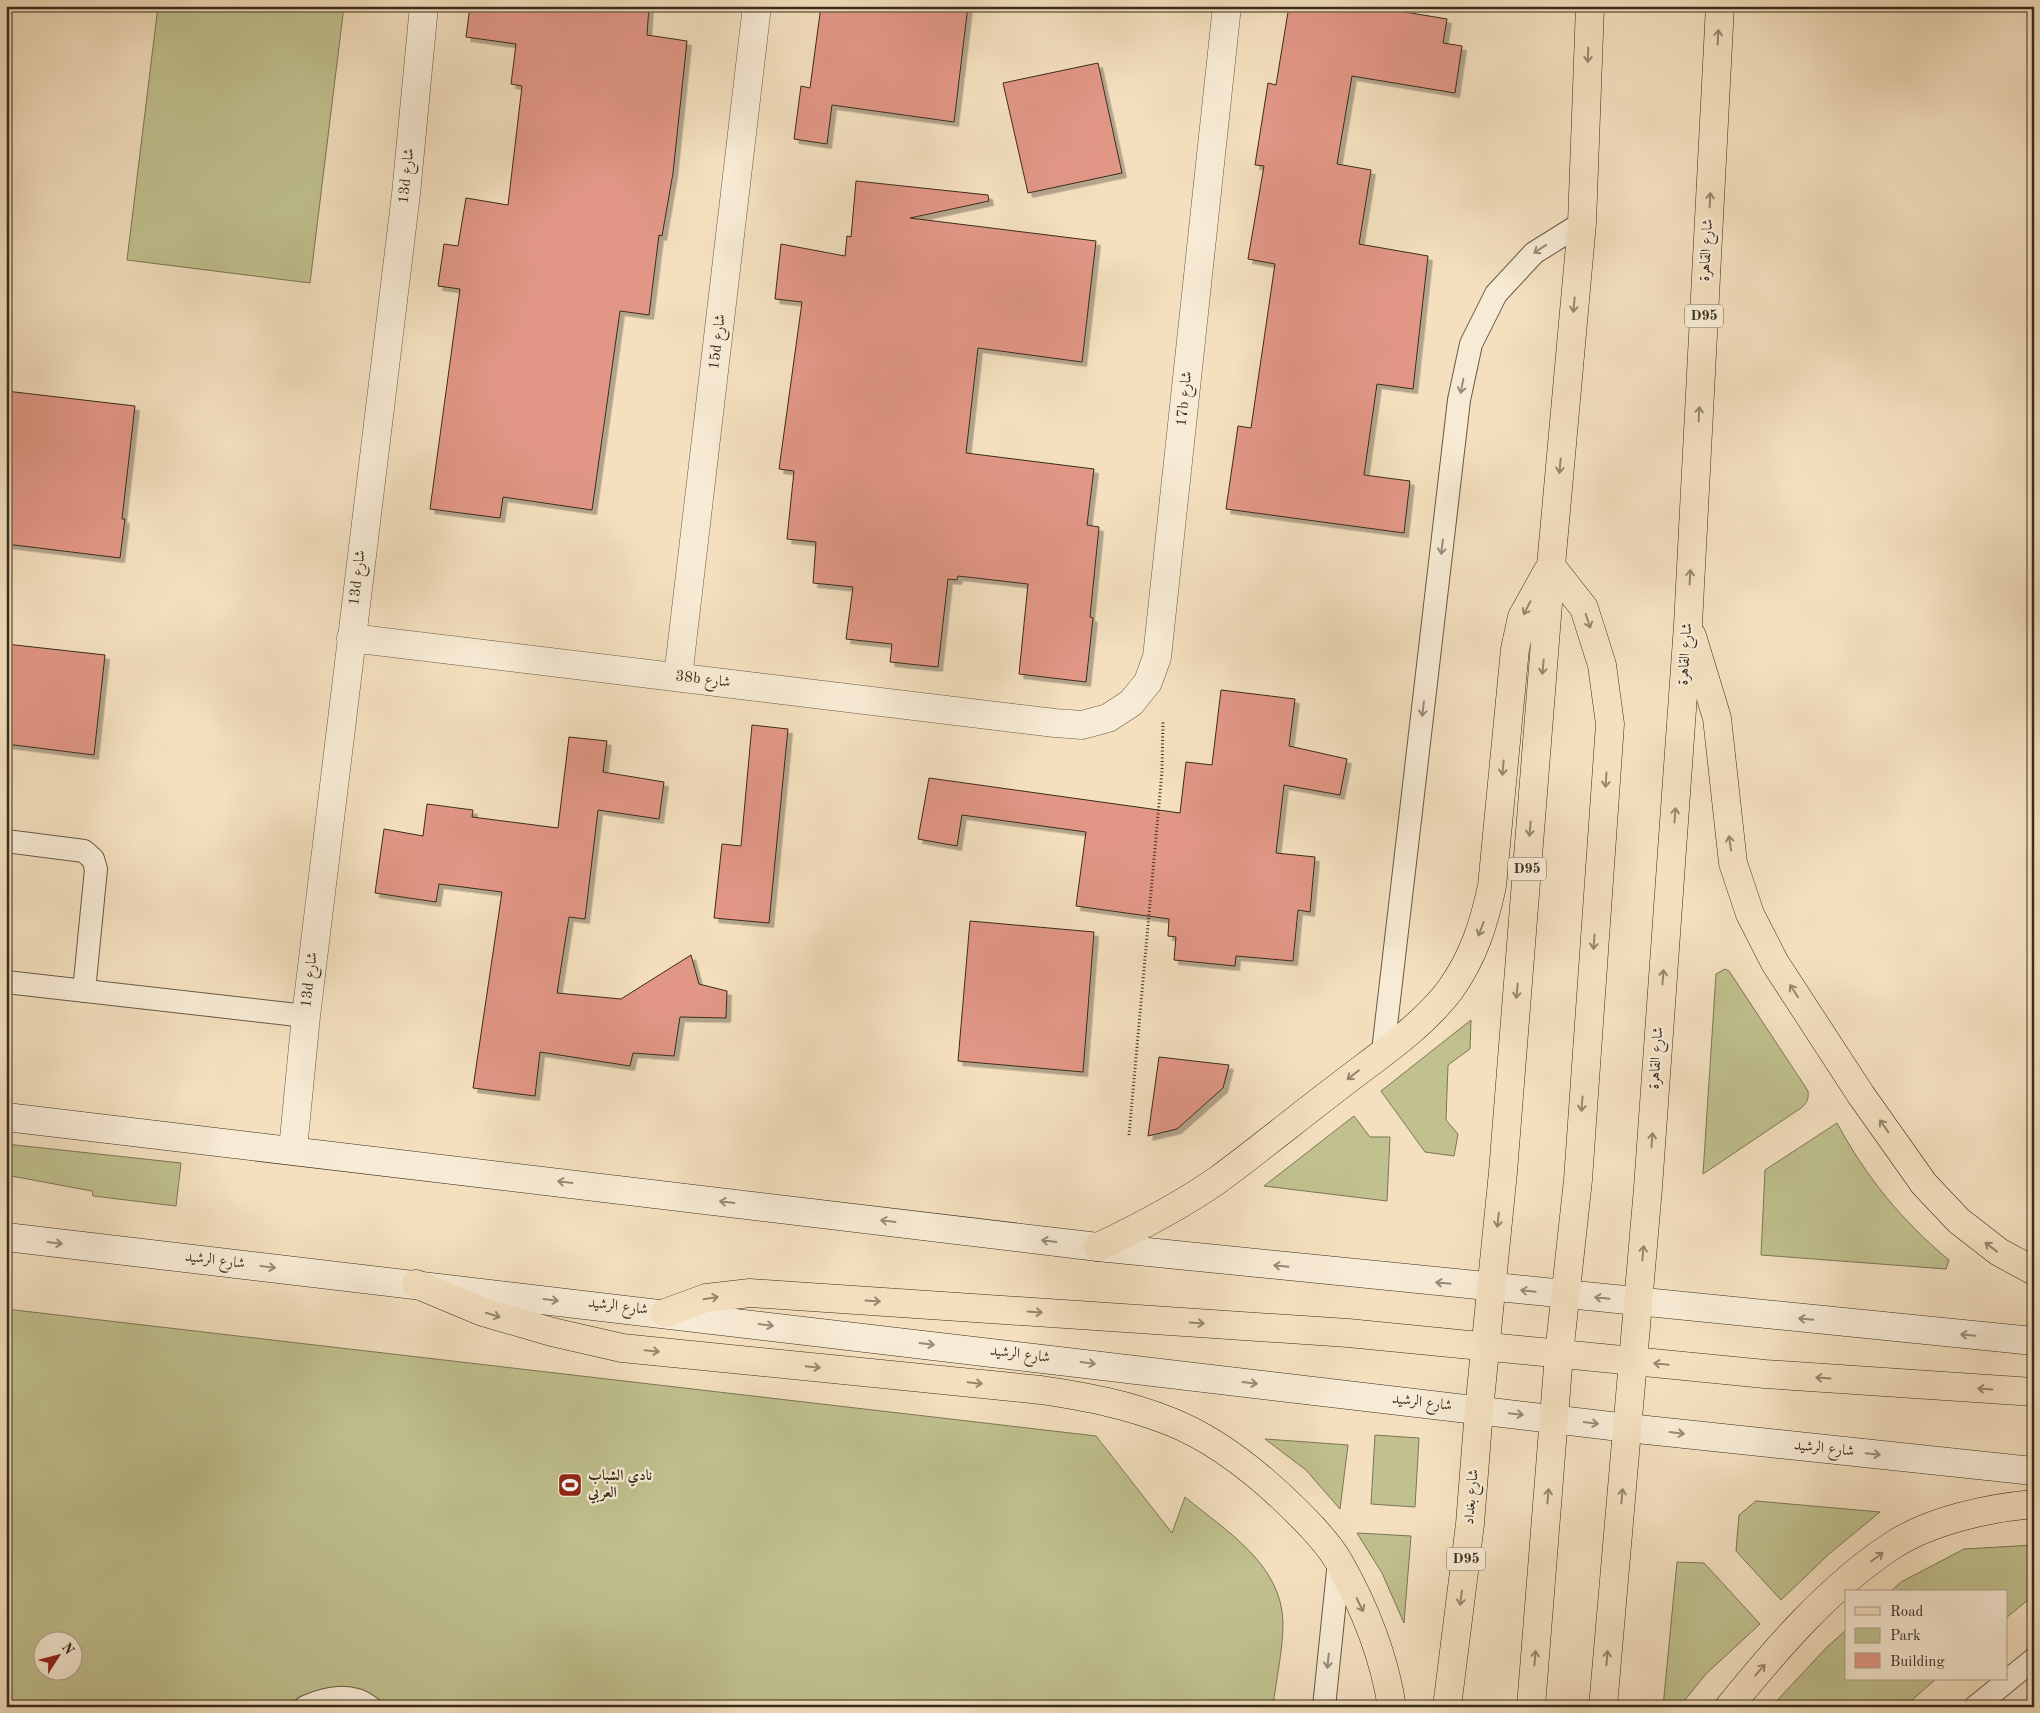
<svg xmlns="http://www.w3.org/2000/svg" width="2040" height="1713" font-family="'Old Standard TT',Amiri,serif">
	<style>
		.green { fill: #c0c18f; stroke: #7c7655; fill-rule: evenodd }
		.building { fill: #e29786; stroke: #382c1b; filter: url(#shadow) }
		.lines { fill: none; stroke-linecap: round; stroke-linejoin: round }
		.lane-casing { stroke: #675944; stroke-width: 24 }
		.street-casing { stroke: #675944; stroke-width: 29 }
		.secondary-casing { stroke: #382c1b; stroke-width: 29 }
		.primary-casing { stroke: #382c1b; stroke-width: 29 }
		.path { stroke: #382c1b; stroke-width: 3; stroke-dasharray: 1 2.5; stroke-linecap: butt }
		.lane { stroke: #f8ebd5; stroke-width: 22 }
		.street { stroke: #f8ebd5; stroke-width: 28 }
		.secondary { stroke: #f8ebd5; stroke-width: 28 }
		.primary { stroke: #f4e0bf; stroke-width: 28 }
		.oneway { stroke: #96866d }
		.oneway2 { stroke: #988c78 }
		.labels { text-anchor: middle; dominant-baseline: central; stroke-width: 4.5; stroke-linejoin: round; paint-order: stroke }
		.shield { fill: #f8ebd5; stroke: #726553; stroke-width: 1 }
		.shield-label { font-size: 14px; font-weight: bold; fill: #382c1b }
		.street-label { font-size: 15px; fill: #382c1b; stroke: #f8ebd5 }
		.poi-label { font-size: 15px; font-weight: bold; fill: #382c1b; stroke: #f8ebd5; text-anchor: start }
	</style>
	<defs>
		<filter id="shadow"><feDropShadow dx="4.5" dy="4.5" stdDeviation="0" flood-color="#0004"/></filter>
	</defs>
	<rect width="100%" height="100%" fill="#f4e0bf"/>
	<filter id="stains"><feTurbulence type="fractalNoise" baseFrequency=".004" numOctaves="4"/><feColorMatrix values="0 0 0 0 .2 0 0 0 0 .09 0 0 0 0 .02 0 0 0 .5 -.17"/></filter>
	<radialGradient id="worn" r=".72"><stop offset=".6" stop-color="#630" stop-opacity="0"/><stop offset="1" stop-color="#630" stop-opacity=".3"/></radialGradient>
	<g class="green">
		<path d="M 158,6 L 344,6 L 310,283 L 127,260 Z"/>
		<path d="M 1725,969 L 1729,971 L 1808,1091 C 1809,1099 1807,1103 1801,1108 L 1703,1174 L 1716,974 Z"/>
		<path d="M 1471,1020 L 1470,1049 L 1448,1065 L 1446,1120 L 1458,1134 L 1454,1156 L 1425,1152 L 1381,1091 Z"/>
		<path d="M 1354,1116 L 1370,1137 L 1390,1137 L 1387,1201 L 1264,1186 Z"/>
		<path d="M 1837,1123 C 1866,1177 1902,1221 1949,1260 L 1946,1269 L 1761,1255 L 1765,1170 Z"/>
		<path d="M 6,1144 L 181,1163 L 176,1206 L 93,1196 L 92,1191 L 6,1175 Z"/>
		<path d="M 6,1309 L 1096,1436 L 1172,1533 L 1185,1497 C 1226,1531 1282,1564 1283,1623 C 1283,1650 1276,1680 1273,1707 L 6,1707 ZM 42,1640 L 72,1640 L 72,1670 L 42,1670 Z"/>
		<path d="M 1375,1435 L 1419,1438 L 1415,1507 L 1371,1504 Z"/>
		<path d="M 1265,1439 L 1348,1445 L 1340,1509 L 1306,1470 Z"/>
		<path d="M 1756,1501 L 1880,1512 L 1829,1554 L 1781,1600 L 1736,1551 L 1739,1515 Z"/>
		<path d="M 1357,1533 L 1411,1536 L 1404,1623 L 1382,1573 Z"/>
		<path d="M 2034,1545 L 2034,1595 L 2006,1618 L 2006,1592 L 1890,1592 L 1901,1582 L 1964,1549 Z"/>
		<path d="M 1677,1562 L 1704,1563 L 1760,1624 L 1706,1674 L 1679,1707 L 1663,1707 Z"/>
		<path d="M 1846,1630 L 1846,1679 L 1936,1679 L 1904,1707 L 1771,1707 L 1826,1648 Z"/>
	</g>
	<g class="building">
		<path d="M 470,6 L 649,6 L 647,35 L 687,41 L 673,173 L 662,236 L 659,235 L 649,315 L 620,311 L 592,510 L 503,497 L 500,518 L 430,509 L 460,289 L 438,286 L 444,244 L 458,246 L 466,198 L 508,205 L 522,86 L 511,84 L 516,44 L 466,37 Z"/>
		<path d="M 821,6 L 968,6 L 954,122 L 832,105 L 827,144 L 794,139 L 801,86 L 810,88 Z"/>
		<path d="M 1289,6 L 1406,6 L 1405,12 L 1447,19 L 1443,43 L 1462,46 L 1455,93 L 1352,76 L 1337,164 L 1371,170 L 1359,244 L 1428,256 L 1413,389 L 1377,384 L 1364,475 L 1410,481 L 1404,533 L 1226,509 L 1238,426 L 1251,428 L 1275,264 L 1248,259 L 1264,166 L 1255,165 L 1268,83 L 1276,85 Z"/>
		<path d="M 1098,63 L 1122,173 L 1028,193 L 1003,83 Z"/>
		<path d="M 856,181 L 988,195 L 989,201 L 910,218 L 1096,241 L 1082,362 L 978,348 L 966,453 L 1094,469 L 1087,525 L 1099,527 L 1090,617 L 1093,618 L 1086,682 L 1019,674 L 1028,584 L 958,576 L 957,580 L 948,579 L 938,667 L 890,662 L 892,644 L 846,639 L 853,587 L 813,583 L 816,542 L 787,539 L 794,471 L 779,469 L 802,302 L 775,299 L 781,244 L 845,256 L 847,236 L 851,237 Z"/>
		<path d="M 6,391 L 135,406 L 122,519 L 125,519 L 120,558 L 6,544 Z"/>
		<path d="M 6,644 L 105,655 L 94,755 L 6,744 Z"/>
		<path d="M 1221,690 L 1295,699 L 1289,746 L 1347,759 L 1340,795 L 1284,785 L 1276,853 L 1315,857 L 1310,912 L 1298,910 L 1293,961 L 1236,956 L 1235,966 L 1174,960 L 1176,937 L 1168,936 L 1169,919 L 1076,906 L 1086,832 L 962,815 L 957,846 L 918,839 L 929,778 L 1180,813 L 1186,762 L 1212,765 Z"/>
		<path d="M 752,725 L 788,729 L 769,923 L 714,918 L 722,844 L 741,846 Z"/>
		<path d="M 569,737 L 607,741 L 603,772 L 664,782 L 659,819 L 598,810 L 585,919 L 569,917 L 557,993 L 621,999 L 691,955 L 699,984 L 727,991 L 726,1018 L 680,1017 L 674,1056 L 633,1053 L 630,1066 L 540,1052 L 535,1096 L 473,1088 L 502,892 L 439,884 L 436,902 L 375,893 L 384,829 L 423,836 L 427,804 L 473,810 L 472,817 L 558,828 Z"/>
		<path d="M 970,921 L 1094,932 L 1083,1072 L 958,1061 Z"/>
		<path d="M 1159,1057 L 1229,1065 L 1223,1088 L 1177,1129 L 1148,1136 Z"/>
	</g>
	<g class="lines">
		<defs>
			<g id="lane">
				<path d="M 6,841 L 84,851 L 93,859 L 96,869 L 84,991"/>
				<path d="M 6,982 L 306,1016"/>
				<path d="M 1383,1051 L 1459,400 L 1471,344 L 1496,294 L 1534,253 L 1582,223"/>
				<path d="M 305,1707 C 326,1698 350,1692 370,1707"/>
				<path d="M 1324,1707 L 1339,1561"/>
				<path d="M 1975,1707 L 2034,1659"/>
			</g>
			<g id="street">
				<path d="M 351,638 L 1055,723 L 1082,725 L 1108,718 L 1131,703 L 1148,682 L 1157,657 L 1227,6"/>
				<path d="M 678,677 L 757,6"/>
				<path d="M 293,1149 L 306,1016 L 406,194 L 424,6"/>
			</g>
			<g id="secondary">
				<path d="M 6,1117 L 1098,1247 L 2034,1341"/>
				<path d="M 6,1237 L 1628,1428 L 2034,1471"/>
			</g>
			<g id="primary">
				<path d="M 1692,636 L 1717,718 L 1733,863 L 1750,914 L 1775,963 L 1861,1095 L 1924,1184 L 1959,1221 L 1999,1252 L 2034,1271"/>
				<path d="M 1098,1247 C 1140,1227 1181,1206 1219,1179 C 1261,1148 1301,1115 1342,1084 C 1378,1056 1422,1027 1450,990 C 1473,958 1484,924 1492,886 L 1515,649 L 1522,617 L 1547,572"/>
				<path d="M 416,1284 L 483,1312 L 552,1332 L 622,1348 L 1041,1390 C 1087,1397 1126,1404 1169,1421 C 1223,1442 1272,1485 1311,1526 C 1321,1537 1332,1549 1339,1562 C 1364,1606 1384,1656 1392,1707"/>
				<path d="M 665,1313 L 706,1298 L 750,1293 L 1348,1333 L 1765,1374 L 2034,1392"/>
				<path d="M 1447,1707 L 1470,1524 L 1479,1410 L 1503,1172 L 1551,566 L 1582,223 L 1590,6"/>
				<path d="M 1531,1707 L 1559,1354 L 1578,1180 L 1610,724 L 1602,665 L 1584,608 L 1551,566"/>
				<path d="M 1603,1707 L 1648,1188 L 1688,625 L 1720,6"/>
				<path d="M 1729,1707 C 1777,1648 1829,1587 1893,1545 C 1932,1520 1989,1508 2034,1504"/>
			</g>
		</defs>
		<use href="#lane" class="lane-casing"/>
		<use href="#street" class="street-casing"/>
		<use href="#secondary" class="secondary-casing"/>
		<use href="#primary" class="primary-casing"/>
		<path class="path" d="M 1129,1135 L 1162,771 L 1163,720"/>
		<use href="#lane" class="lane"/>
		<use href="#street" class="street"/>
		<use href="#secondary" class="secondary"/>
		<use href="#primary" class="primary"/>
	</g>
	<defs><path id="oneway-shaft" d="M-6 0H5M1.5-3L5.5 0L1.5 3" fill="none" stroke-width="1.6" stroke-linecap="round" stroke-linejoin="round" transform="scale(1.25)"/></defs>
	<g class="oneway">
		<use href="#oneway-shaft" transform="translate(1718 37) rotate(-87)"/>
		<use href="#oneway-shaft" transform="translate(1588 55) rotate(92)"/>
		<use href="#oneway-shaft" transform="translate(1710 200) rotate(-87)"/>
		<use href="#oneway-shaft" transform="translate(1574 305) rotate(95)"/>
		<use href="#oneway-shaft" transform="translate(1699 414) rotate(-87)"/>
		<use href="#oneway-shaft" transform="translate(1560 466) rotate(95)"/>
		<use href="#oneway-shaft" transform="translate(1690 577) rotate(-87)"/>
		<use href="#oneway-shaft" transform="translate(1527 608) rotate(117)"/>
		<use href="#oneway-shaft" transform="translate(1588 621) rotate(72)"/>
		<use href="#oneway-shaft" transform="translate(1543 667) rotate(95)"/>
		<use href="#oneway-shaft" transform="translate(1503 768) rotate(95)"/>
		<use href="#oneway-shaft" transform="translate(1606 780) rotate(94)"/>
		<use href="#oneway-shaft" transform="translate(1675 815) rotate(-86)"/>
		<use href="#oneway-shaft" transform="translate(1530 829) rotate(95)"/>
		<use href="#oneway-shaft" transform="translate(1730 843) rotate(-98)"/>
		<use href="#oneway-shaft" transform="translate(1481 929) rotate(111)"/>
		<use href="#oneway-shaft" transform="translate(1594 942) rotate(94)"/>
		<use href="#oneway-shaft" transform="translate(1663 977) rotate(-86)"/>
		<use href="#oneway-shaft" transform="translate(1517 991) rotate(95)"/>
		<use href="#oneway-shaft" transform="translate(1794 991) rotate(-123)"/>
		<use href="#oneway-shaft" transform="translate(1353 1075) rotate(142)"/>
		<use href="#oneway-shaft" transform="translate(1582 1104) rotate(94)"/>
		<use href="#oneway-shaft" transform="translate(1884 1126) rotate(-125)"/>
		<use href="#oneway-shaft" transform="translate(1652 1140) rotate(-86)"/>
		<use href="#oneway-shaft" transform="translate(1498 1220) rotate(96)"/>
		<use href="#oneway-shaft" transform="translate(1991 1247) rotate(-142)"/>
		<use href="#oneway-shaft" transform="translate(1643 1253) rotate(-85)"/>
		<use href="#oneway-shaft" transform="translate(711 1298) rotate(-10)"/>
		<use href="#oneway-shaft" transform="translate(873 1301) rotate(4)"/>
		<use href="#oneway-shaft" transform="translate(1035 1312) rotate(4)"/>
		<use href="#oneway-shaft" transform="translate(493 1315) rotate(17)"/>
		<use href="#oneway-shaft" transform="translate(1197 1323) rotate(4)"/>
		<use href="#oneway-shaft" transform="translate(652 1351) rotate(6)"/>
		<use href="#oneway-shaft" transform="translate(1661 1364) rotate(-174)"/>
		<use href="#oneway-shaft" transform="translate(813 1367) rotate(6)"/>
		<use href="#oneway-shaft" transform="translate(1823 1378) rotate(-176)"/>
		<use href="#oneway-shaft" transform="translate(975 1383) rotate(6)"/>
		<use href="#oneway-shaft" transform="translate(1985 1389) rotate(-176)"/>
		<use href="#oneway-shaft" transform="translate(1548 1496) rotate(-85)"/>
		<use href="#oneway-shaft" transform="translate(1622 1496) rotate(-85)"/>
		<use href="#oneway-shaft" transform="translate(1877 1557) rotate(-37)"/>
		<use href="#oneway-shaft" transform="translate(1461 1598) rotate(97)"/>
		<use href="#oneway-shaft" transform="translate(1360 1605) rotate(64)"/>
		<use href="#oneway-shaft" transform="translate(1535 1658) rotate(-85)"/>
		<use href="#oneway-shaft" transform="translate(1607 1658) rotate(-85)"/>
		<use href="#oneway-shaft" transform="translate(1760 1670) rotate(-49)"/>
	</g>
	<g class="oneway2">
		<use href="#oneway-shaft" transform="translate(1540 249) rotate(147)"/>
		<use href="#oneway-shaft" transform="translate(1462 386) rotate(101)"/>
		<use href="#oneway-shaft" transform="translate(1442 547) rotate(97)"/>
		<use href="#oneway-shaft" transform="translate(1423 709) rotate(97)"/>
		<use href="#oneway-shaft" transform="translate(565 1182) rotate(-173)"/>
		<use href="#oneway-shaft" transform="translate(727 1202) rotate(-173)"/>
		<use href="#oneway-shaft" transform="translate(888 1221) rotate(-173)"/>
		<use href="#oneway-shaft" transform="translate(1049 1241) rotate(-173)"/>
		<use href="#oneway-shaft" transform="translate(55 1243) rotate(7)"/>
		<use href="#oneway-shaft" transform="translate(1281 1266) rotate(-174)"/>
		<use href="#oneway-shaft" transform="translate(268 1267) rotate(7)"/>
		<use href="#oneway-shaft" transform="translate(1443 1283) rotate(-174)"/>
		<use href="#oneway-shaft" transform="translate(1528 1291) rotate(-174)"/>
		<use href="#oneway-shaft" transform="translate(1602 1298) rotate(-174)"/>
		<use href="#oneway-shaft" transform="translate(551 1300) rotate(7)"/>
		<use href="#oneway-shaft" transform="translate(1806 1319) rotate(-175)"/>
		<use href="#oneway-shaft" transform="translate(766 1325) rotate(7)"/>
		<use href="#oneway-shaft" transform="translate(1968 1335) rotate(-175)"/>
		<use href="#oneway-shaft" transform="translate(927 1344) rotate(7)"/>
		<use href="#oneway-shaft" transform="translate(1088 1363) rotate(7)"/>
		<use href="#oneway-shaft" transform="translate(1250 1383) rotate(7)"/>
		<use href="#oneway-shaft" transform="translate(1516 1414) rotate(6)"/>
		<use href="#oneway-shaft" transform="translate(1591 1423) rotate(7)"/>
		<use href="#oneway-shaft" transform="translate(1677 1433) rotate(7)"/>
		<use href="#oneway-shaft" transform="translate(1873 1454) rotate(6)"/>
		<use href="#oneway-shaft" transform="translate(1328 1661) rotate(96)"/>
	</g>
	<defs>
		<symbol id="stadium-square" viewBox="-11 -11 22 22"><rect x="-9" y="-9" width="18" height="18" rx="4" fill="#8f2418" stroke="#f8ebd5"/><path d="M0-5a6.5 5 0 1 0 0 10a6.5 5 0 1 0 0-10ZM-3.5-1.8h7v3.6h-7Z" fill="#fff"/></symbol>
	</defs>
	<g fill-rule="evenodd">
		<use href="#stadium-square" x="556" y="1471" width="28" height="28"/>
	</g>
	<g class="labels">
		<g class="shield">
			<rect x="1685" y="304.5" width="38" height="23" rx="4"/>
			<rect x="1508" y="857.5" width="38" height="23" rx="4"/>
			<rect x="1447" y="1547.5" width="38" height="23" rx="4"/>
		</g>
		<g class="shield-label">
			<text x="1704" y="316">D95</text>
			<text x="1527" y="869">D95</text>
			<text x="1466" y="1559">D95</text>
		</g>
		<g class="street-label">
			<text transform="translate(407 176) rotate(-84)">13d شارع</text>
			<text transform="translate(1707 250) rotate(-87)">شارع القاهرة</text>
			<text transform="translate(718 342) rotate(-83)">15d شارع</text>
			<text transform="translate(1185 399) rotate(-84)">17b شارع</text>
			<text transform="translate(358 578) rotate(-83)">13d شارع</text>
			<text transform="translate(1686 654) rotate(-86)">شارع القاهرة</text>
			<text transform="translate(703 680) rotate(7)">38b شارع</text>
			<text transform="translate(310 980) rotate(-83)">13d شارع</text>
			<text transform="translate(1657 1058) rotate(-86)">شارع القاهرة</text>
			<text transform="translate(215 1261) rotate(7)">شارع الرشيد</text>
			<text transform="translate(618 1307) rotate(7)">شارع الرشيد</text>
			<text transform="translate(1020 1355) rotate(7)">شارع الرشيد</text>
			<text transform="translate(1422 1403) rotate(7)">شارع الرشيد</text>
			<text transform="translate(1824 1449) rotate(6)">شارع الرشيد</text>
			<text transform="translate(1472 1497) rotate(-85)">شارع بغداد</text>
		</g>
		<g class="poi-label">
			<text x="588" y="1476">نادي الشباب<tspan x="588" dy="17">العربي</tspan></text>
		</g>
	</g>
	<rect width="2040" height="1713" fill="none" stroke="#f4e0bf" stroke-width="25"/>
	<rect x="8" y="8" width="2025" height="1698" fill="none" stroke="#382c1b" stroke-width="2.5"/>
	<rect x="12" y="12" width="2015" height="1688" fill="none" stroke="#382c1b"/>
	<rect x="1845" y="1590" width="162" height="90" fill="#f8ebd5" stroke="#ab9f8b"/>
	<rect x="1855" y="1607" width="25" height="8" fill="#f4e0bf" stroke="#ab9f8b"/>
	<text x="1890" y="1616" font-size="15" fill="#382c1b">Road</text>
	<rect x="1855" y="1628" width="25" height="15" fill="#c0c18f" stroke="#ab9f8b"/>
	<text x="1890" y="1640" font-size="15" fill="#382c1b">Park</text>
	<rect x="1855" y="1653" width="25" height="15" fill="#e29786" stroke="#ab9f8b"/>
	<text x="1890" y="1666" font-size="15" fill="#382c1b">Building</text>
	<g transform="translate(58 1656) rotate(54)"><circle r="24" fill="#f8ebd5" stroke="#ab9f8b"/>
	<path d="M0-4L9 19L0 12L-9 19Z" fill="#8f2418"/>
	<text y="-8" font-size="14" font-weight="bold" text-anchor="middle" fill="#382c1b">N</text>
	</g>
	<rect width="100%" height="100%" filter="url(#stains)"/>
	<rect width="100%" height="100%" fill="url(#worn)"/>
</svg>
